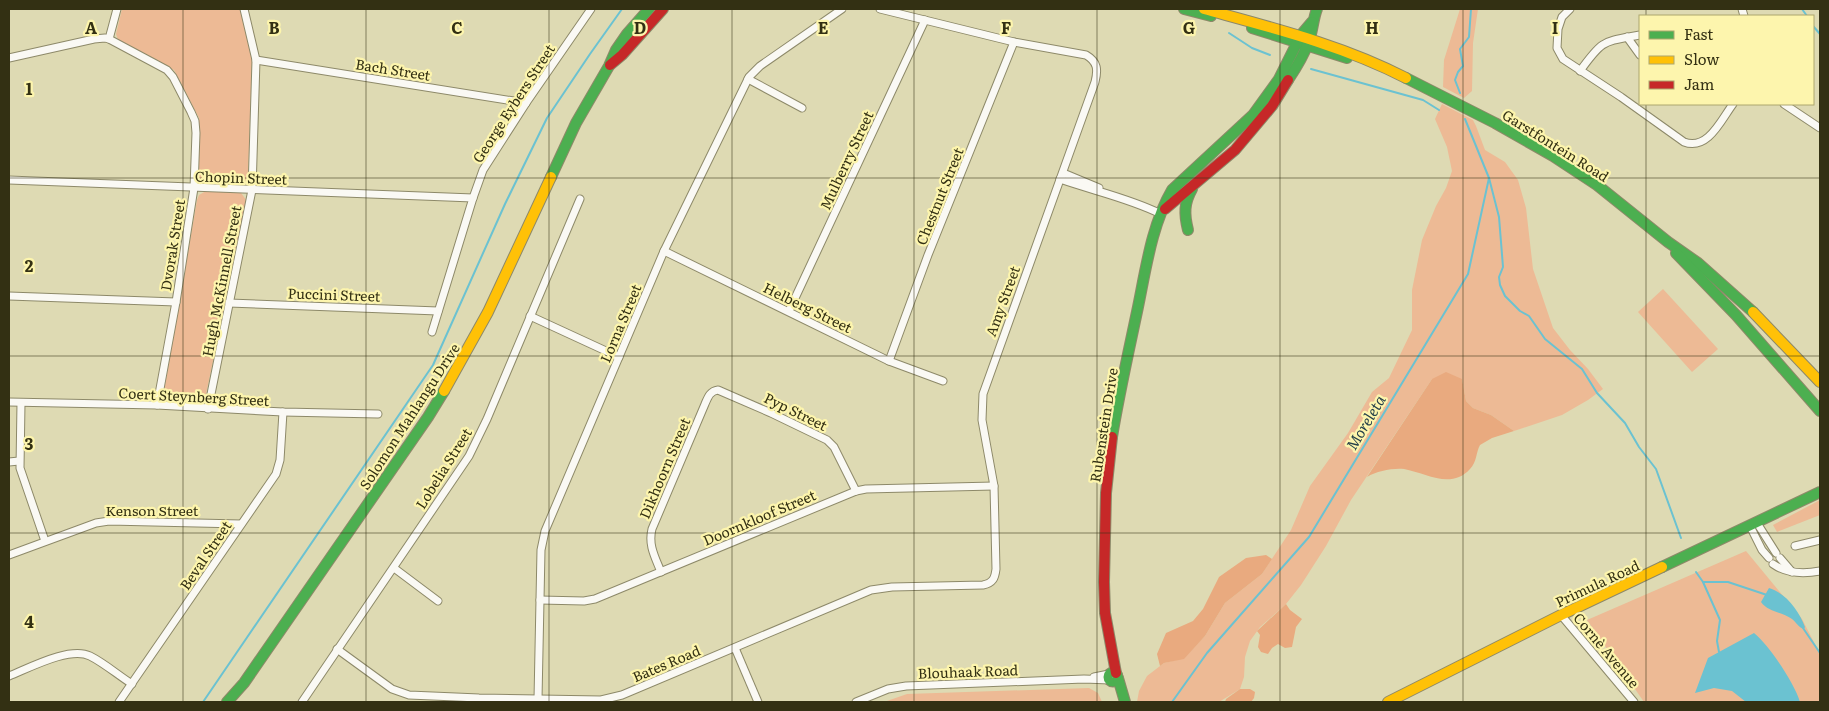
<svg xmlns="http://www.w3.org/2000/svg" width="1829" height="711" font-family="Literata,serif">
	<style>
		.green { fill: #edba95 }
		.forest { fill: #e9aa7f }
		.water { fill: #6bc2d1 }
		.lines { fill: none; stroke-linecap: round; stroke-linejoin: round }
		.stream { stroke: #6bc2d1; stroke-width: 2 }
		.street-casing { stroke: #8d8969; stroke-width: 9 }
		.fast-casing { stroke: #8d8969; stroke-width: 12 }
		.slow-casing { stroke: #8d8969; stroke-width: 12 }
		.jam-casing { stroke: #8d8969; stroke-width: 12 }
		.street { stroke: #faf9f4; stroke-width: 7 }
		.fast { stroke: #4caf50; stroke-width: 10 }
		.slow { stroke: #ffc107; stroke-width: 10 }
		.jam { stroke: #c62828; stroke-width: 10 }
		.grid { fill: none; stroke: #333013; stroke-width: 1; stroke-opacity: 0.55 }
		.labels { text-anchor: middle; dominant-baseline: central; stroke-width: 4.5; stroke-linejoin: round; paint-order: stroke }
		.street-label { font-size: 14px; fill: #333013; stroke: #fdf5ad }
		.water-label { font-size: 15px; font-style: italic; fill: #26414a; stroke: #fdf5ad }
		.grid-label { font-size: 16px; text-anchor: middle; font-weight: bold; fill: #333013; stroke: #fdf5ad; stroke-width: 4.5; stroke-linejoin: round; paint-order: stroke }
	</style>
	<rect width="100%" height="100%" fill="#dedab3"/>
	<g class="green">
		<path d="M 122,9 L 240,9 L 252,51 L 252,60 L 248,177 L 244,183 L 238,185 L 203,184 L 198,178 L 199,118 L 174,70 L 118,40 L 116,34 Z"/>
		<path d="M 1460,9 L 1478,9 L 1473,43 L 1472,91 L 1464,98 L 1443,87 L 1444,60 Z"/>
		<path d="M 1442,104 L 1473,120 L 1476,126 L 1485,150 L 1505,162 L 1518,180 L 1526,208 L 1533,269 L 1553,328 L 1570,350 L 1588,369 L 1603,389 L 1588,400 L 1562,415 L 1514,431 L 1491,415 L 1473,408 L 1466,401 L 1462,379 L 1432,379 L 1351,500 L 1326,546 L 1301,585 L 1286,604 L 1260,627 L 1250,641 L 1245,657 L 1244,677 L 1240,689 L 1219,702 L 1137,702 L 1139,691 L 1147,676 L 1164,663 L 1184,658 L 1205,636 L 1225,603 L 1262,574 L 1291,530 L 1310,486 L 1348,433 L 1372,392 L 1389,378 L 1412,330 L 1412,290 L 1422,240 L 1436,206 L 1446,188 L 1452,171 L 1447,147 L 1435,119 Z"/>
		<path d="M 206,191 L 241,193 L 247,201 L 205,399 L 198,405 L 168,402 L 164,398 L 164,391 L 197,200 L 199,195 Z"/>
		<path d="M 1663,289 L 1718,349 L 1692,372 L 1638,312 Z"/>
		<path d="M 1820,500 L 1820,515 L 1777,532 L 1773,525 Z"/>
		<path d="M 1746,551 L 1802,619 L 1820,654 L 1820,702 L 1644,702 L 1587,620 Z"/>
		<path d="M 1089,688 L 1098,693 L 1102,702 L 884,702 L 907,694 Z"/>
	</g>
	<g class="forest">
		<path d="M 1446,372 L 1462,379 L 1466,401 L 1473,408 L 1491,415 L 1514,431 L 1492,438 L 1480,445 C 1476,452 1477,462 1470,469 C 1451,490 1426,473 1404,469 C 1392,468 1377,471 1367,477 L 1432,379 Z"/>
		<path d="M 1266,555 L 1272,559 L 1262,574 L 1225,603 L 1205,636 L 1184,659 L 1164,663 L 1160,666 L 1157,654 L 1166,633 L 1193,621 L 1203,609 L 1219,577 L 1246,558 Z"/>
		<path d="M 1286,604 L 1290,610 L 1302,619 L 1296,627 L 1292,647 L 1285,648 L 1278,644 L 1272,648 L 1268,654 L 1261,652 L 1258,647 L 1260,635 L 1257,631 Z"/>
		<path d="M 1240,689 L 1250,689 L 1255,692 L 1254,698 L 1251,702 L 1225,702 L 1226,699 Z"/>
	</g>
	<g class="water">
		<path d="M 1769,588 C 1786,593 1799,611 1805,627 L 1804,629 C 1798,627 1797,623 1792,619 C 1782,612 1768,612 1761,602 Z"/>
		<path d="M 1754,633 C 1769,645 1795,684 1800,702 L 1746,702 L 1732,691 L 1714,688 L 1695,693 L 1708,658 Z"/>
	</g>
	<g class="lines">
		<g class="stream">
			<path d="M 1802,9 L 1807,16"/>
			<path d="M 1813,26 L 1820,34"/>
			<path d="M 1229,33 L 1252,48 L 1270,55"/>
			<path d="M 1311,69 L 1423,100 L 1439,110"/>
			<path d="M 1460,93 L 1455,80 L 1458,72 L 1463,66 L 1460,49 L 1469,37 L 1471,9"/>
			<path d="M 1489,178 L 1499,217 L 1503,267 L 1499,277 L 1500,285 L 1505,296 L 1520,311 L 1529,316 L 1545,339 L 1582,369 L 1597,393 L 1625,423 L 1639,447 L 1656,469 L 1681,538"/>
			<path d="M 1696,572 L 1703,582 L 1728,582 L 1767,595"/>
			<path d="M 1703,582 L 1720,620 L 1717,641 L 1719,652"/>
			<path d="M 1803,628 L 1820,653"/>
			<path d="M 203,702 L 433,365 L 505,204 L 547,118 L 590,54 L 622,9"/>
			<path d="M 1172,702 L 1207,653 L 1309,537 L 1468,274 L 1489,178 L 1465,119"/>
		</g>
		<defs>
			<g id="street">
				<path d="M 1570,9 L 1562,17 L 1558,29 L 1557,48 L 1563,59 L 1621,97 L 1684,142 C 1708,151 1721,120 1733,104"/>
				<path d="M 1742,9 L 1744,16"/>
				<path d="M 1627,37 L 1640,55"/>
				<path d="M 109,39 L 117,9"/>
				<path d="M 9,58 L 94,39 L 105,38 L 109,39 L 167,70 L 173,77 L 191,112 L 195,121 L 196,133 L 194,188 L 176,302 L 157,405"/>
				<path d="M 256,60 L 526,103"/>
				<path d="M 1580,71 C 1603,39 1603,42 1640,35"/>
				<path d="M 748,79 L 802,108"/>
				<path d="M 1784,104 L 1820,128"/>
				<path d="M 1063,173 L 1099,188"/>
				<path d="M 1060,179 C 1094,191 1129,198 1161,214"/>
				<path d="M 9,180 L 473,198"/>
				<path d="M 664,251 L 889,361 L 943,381"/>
				<path d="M 9,296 L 176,302"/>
				<path d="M 229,303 L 438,311"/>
				<path d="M 789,311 L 925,20"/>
				<path d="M 530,316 L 619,357"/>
				<path d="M 432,332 L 473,198 L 483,170 L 526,103 L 591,9"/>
				<path d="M 889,361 L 928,255 L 1014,42"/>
				<path d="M 9,402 L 157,405 L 283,412 L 378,414"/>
				<path d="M 21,403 L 20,468 L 45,541"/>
				<path d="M 208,409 L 252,190 L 256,60 L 244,9"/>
				<path d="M 9,462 L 19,461"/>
				<path d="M 1757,523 L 1776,553"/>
				<path d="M 1750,526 L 1762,550 L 1769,558"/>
				<path d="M 1795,546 L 1820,540"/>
				<path d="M 9,555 L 96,523 L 109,521 L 241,524"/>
				<path d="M 1780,558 L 1792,572"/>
				<path d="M 1773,564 C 1787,574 1804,574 1820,571"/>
				<path d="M 394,568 L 438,601"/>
				<path d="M 661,572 C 655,557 648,545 652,529 L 705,404 C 708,397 710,391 718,390 L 771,413 L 827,440 L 834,447 L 856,491"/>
				<path d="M 540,600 L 584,601 L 595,599 L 856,491 L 866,489 L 994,486"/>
				<path d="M 1561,615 L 1634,702"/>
				<path d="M 735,648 L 758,702"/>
				<path d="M 337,649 L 392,689 L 409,695 L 479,698 L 601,700 L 622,695 L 871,590 L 892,587 L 983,585 C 993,583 995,578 996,569 L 994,486 L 982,420 L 983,394 L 1095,82 C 1098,70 1098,62 1086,55 L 1014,42 L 880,9"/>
				<path d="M 9,676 C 29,668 70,646 90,656 C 104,663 118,675 132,684"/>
				<path d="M 1094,677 L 1109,674"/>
				<path d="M 538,699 L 541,550 L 545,531 L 664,251 L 749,77 L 760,66 L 842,9"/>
				<path d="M 119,702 L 276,474 L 280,460 L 283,412"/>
				<path d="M 302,702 L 469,456 L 487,419 L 580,199"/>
				<path d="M 856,702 L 888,689 L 906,686 L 1084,679 L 1110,680"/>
			</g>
			<g id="fast">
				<path d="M 1184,9 L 1211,16"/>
				<path d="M 1252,28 L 1347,58"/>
				<path d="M 1406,78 L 1495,123 L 1553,156 L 1597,185 L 1668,242 L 1698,263 L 1753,312"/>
				<path d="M 1288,80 C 1296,68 1304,55 1309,41 C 1313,30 1313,19 1317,9"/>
				<path d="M 551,177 L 576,123 L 609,66 L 616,50 L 627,34 L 649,9"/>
				<path d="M 1188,230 C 1184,214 1184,203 1192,189"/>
				<path d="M 1676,253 L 1736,315 L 1820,411"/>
				<path d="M 1112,437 C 1119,394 1129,350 1138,307 C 1146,268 1152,224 1172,190 L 1253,115 L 1279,79 L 1301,35 L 1312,22"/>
				<path d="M 1662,567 L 1820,492"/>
				<circle cx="1113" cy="677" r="4.5"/>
				<path d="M 1118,678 L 1125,702"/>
				<path d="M 227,702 L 244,683 L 428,417 L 444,391"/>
			</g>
			<g id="slow">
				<path d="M 1204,9 C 1273,28 1342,45 1406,78"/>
				<path d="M 1753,312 L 1820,382"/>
				<path d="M 444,391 L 488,312 L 551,177"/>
				<path d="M 1388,702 L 1561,615 L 1662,567"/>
			</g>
			<g id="jam">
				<path d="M 610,65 L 622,55 L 663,9"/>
				<path d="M 1165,209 L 1235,150 L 1272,106 L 1288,80"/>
				<path d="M 1112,437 L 1106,493 L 1104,582 L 1105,613 L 1116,673"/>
			</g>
		</defs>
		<use href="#street" class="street-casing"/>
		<use href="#fast" class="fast-casing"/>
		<use href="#slow" class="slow-casing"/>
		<use href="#jam" class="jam-casing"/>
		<use href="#street" class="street"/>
		<use href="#fast" class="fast"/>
		<use href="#slow" class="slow"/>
		<use href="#jam" class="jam"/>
	</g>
	<path class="grid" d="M 183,9 L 183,702M 366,9 L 366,702M 549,9 L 549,702M 732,9 L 732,702M 914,9 L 914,702M 1097,9 L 1097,702M 1280,9 L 1280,702M 1463,9 L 1463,702M 1646,9 L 1646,16M 1646,104 L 1646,702M 9,178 L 1820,178M 9,356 L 1820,356M 9,533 L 1820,533"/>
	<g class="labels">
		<g class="street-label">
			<text transform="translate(393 69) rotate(9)">Bach Street</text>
			<text transform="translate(513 103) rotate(-57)">George Eybers Street</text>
			<text transform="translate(1556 145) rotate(32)">Garstfontein Road</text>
			<text transform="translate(846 160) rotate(-65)">Mulberry Street</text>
			<text transform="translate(241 177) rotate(2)">Chopin Street</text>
			<text transform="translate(939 196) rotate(-68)">Chestnut Street</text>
			<text transform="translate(172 245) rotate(-81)">Dvorak Street</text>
			<text transform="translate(221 281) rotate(-79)">Hugh McKinnell Street</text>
			<text transform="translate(334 294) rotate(2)">Puccini Street</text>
			<text transform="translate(1002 301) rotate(-70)">Amy Street</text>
			<text transform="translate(808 307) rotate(26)">Helberg Street</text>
			<text transform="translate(620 323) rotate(-67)">Lorna Street</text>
			<text transform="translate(194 396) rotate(3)">Coert Steynberg Street</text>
			<text transform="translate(796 411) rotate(26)">Pyp Street</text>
			<text transform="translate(409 416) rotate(-57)">Solomon Mahlangu Drive</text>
			<text transform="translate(1103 425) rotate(-81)">Rubenstein Drive</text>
			<text transform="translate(443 468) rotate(-58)">Lobelia Street</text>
			<text transform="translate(664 468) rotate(-67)">Dikhoorn Street</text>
			<text x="152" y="510">Kenson Street</text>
			<text transform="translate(759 517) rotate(-23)">Doornkloof Street</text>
			<text transform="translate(205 555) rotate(-56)">Beval Street</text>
			<text transform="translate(1597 583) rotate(-25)">Primula Road</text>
			<text transform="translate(1607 650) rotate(50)">Cornè Avenue</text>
			<text transform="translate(666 663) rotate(-23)">Bates Road</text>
			<text transform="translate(968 671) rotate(-2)">Blouhaak Road</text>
		</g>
		<g class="water-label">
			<text transform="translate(1365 422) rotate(-59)">Moreleta</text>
		</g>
	</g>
	<g class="grid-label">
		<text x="91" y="34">A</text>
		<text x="274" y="34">B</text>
		<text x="457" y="34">C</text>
		<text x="640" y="34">D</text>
		<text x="823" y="34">E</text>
		<text x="1006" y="34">F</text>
		<text x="1189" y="34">G</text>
		<text x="1372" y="34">H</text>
		<text x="1555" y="34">I</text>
		<text x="29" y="95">1</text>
		<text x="29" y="272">2</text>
		<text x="29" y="450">3</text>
		<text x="29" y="628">4</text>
	</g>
	<rect width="1829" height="711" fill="none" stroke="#333013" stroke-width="20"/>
	<rect x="1639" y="15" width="175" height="90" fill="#fdf5ad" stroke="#aca66f"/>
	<rect x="1649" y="31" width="25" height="8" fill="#4caf50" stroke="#aca66f"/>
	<text x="1684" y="40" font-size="15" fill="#333013">Fast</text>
	<rect x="1649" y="56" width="25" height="8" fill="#ffc107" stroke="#aca66f"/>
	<text x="1684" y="65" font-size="15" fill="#333013">Slow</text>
	<rect x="1649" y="81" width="25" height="8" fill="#c62828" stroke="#aca66f"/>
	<text x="1684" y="90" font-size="15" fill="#333013">Jam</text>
</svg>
